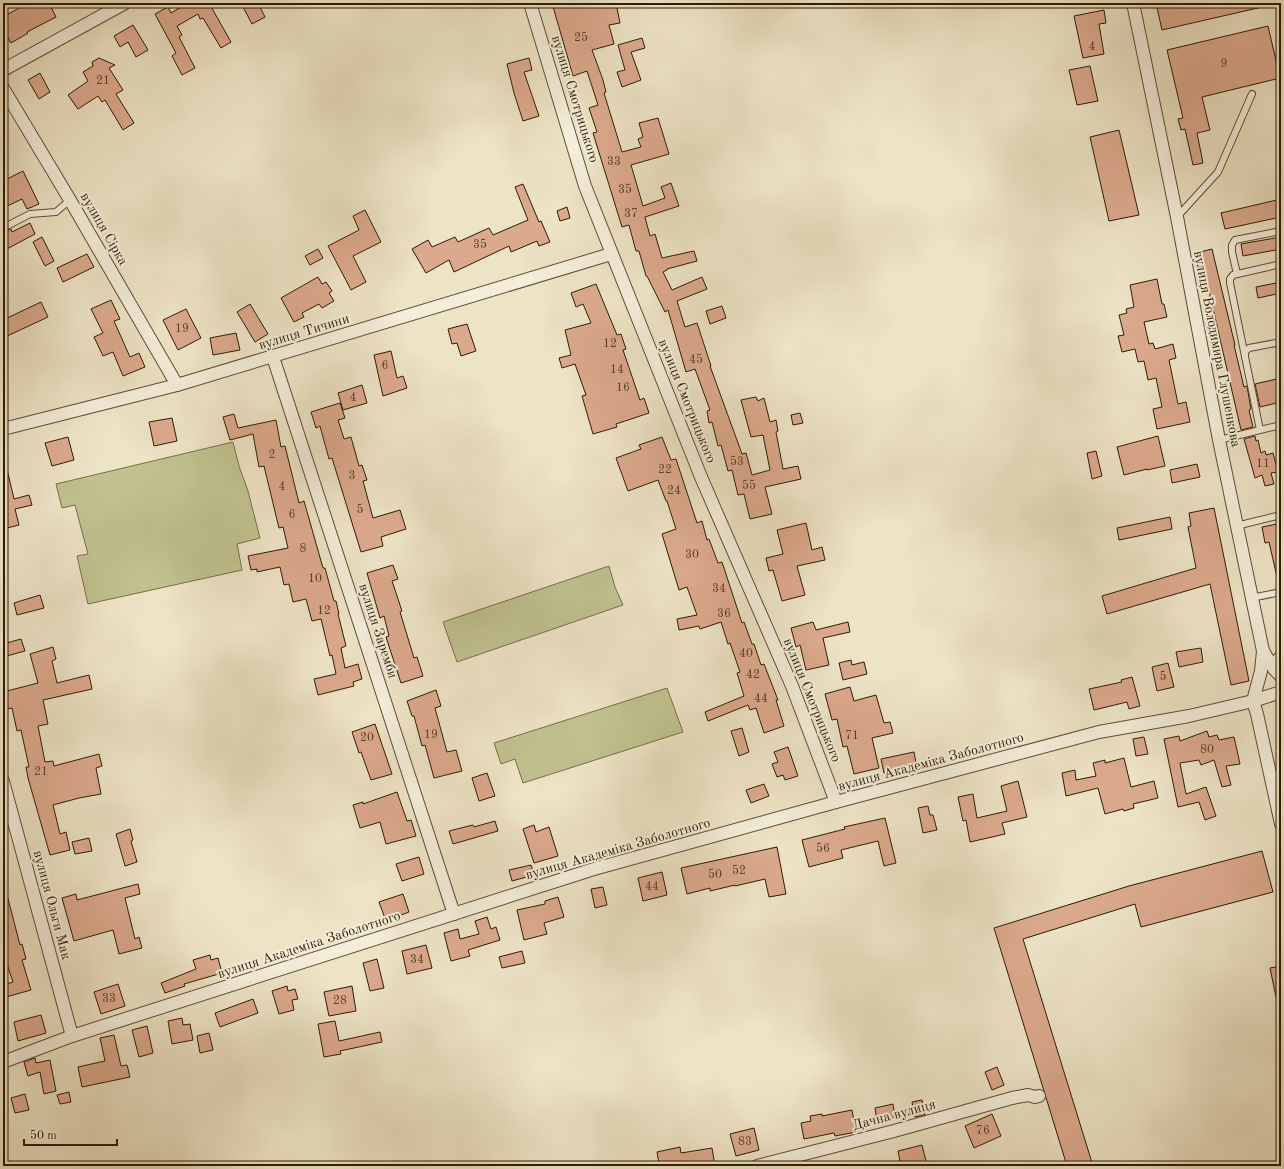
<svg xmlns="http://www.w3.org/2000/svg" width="1284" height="1169" font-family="'Old Standard TT',serif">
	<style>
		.green { fill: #c0c18f; stroke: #786e48 }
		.building { fill: #dba98d; stroke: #2f1b01 }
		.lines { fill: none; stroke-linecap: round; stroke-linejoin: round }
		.service-casing { stroke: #5e4d32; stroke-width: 8 }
		.minor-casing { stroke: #5e4d32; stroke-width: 14 }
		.service { stroke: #f3edd9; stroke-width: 6 }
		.minor { stroke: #f3edd9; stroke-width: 12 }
		.labels { text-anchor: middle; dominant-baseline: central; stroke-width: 4; stroke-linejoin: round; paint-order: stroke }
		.number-label { font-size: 12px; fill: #5a3e24 }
		.street-label { font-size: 14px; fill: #2f1b01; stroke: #f3edd9 }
	</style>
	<rect width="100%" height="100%" fill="#ede3c5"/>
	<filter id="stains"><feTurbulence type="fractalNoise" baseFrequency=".005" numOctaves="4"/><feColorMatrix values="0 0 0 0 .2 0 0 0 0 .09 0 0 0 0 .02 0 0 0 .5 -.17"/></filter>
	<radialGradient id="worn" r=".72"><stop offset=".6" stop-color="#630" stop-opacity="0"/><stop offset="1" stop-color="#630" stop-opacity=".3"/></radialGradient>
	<g class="green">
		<path d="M 233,442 L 239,466 L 248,491 L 260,538 L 237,544 L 242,570 L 88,604 L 77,556 L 88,554 L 75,505 L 62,508 L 56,484 Z"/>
		<path d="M 609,566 L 615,587 L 623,605 L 457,662 L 443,622 Z"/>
		<path d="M 667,688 L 683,732 L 523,783 L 515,759 L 501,764 L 494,743 Z"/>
	</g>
	<g class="building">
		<path d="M 28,3 L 49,3 L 56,17 L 27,32 L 28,33 L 11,43 L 3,29 L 3,17 Z"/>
		<path d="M 188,3 L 209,3 L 231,42 L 221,48 L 203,18 L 200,19 L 198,14 L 177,26 L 182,35 L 179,37 L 195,68 L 182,75 L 172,56 L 176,53 L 155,14 L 168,7 L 171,13 Z"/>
		<path d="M 241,3 L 258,3 L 265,17 L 252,24 Z"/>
		<path d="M 552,3 L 616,3 L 620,23 L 609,25 L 614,44 L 592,50 L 603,80 L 606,92 L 604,93 L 622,152 L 641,147 L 638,139 L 643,137 L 639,123 L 658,118 L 669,154 L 631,165 L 643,206 L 665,198 L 661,187 L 671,183 L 679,206 L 645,217 L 650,236 L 655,234 L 662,258 L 694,251 L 697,261 L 667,269 L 667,270 L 663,272 L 672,290 L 702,277 L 707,289 L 677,301 L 685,327 L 697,323 L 711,366 L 710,366 L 742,454 L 746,453 L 752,475 L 770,470 L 763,435 L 751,437 L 741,400 L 756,397 L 758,401 L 764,398 L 770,422 L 776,420 L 778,431 L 776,432 L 783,469 L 798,466 L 801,479 L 765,487 L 772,514 L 750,519 L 744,494 L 738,495 L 732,470 L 728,471 L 721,445 L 718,446 L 712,422 L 709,423 L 707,411 L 710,410 L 695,369 L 686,372 L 668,310 L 665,312 L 647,276 L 646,276 L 639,251 L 636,251 L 629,225 L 622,227 L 593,133 L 597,132 L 589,108 L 598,105 L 587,71 L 573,76 Z"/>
		<path d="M 1156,3 L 1176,3 L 1177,7 L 1194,3 L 1262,3 L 1262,7 L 1162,30 Z"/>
		<path d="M 1104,10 L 1106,23 L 1099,24 L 1104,54 L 1083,58 L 1074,16 Z"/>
		<path d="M 133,25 L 148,50 L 136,57 L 128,42 L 120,47 L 114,36 Z"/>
		<path d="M 1268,26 L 1280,78 L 1202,97 L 1210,130 L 1197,133 L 1203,163 L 1193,165 L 1185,129 L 1181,130 L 1178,119 L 1183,118 L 1167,50 Z"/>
		<path d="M 642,38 L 645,48 L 631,52 L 641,80 L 622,87 L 617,72 L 625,70 L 618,45 Z"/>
		<path d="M 99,58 L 115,65 L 109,68 L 123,90 L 116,94 L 134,123 L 123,130 L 105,100 L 102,102 L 98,96 L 78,109 L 68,95 L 88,81 L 83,72 L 93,66 L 92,62 Z"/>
		<path d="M 529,58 L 532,70 L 524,72 L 539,116 L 523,121 L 514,93 L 507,64 Z"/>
		<path d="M 1090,66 L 1098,101 L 1077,105 L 1069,70 Z"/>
		<path d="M 40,73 L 50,92 L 39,99 L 28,80 Z"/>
		<path d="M 1119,130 L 1139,215 L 1109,221 L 1090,137 Z"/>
		<path d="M 23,171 L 39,204 L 27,209 L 22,199 L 3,208 L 3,181 Z"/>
		<path d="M 523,184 L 539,222 L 541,221 L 550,242 L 539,246 L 537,241 L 511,252 L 509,246 L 454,272 L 449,260 L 426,273 L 412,249 L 428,240 L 432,247 L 455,237 L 458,242 L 489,228 L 493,235 L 528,220 L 515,187 Z"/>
		<path d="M 1281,199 L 1281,217 L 1225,229 L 1221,213 Z"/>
		<path d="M 567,207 L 570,218 L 560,221 L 557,211 Z"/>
		<path d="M 365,210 L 381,242 L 353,256 L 366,282 L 351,290 L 328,246 L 359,230 L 353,216 Z"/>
		<path d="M 30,223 L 35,234 L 3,251 L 3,232 L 11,229 L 12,232 Z"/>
		<path d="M 42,237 L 54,261 L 45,266 L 33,242 Z"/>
		<path d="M 1281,237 L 1281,249 L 1243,256 L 1241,244 Z"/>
		<path d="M 318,249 L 323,258 L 310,265 L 305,256 Z"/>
		<path d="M 1212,249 L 1235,345 L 1234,345 L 1244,387 L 1247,386 L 1251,409 L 1249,410 L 1253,427 L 1241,430 L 1200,252 Z"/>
		<path d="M 87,254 L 94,267 L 63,282 L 57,268 Z"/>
		<path d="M 318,277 L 322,284 L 326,282 L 332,291 L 329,293 L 334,301 L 322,308 L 319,304 L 302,313 L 304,317 L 294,322 L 281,298 Z"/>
		<path d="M 1157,279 L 1162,304 L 1164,304 L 1167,317 L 1144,322 L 1149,344 L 1153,343 L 1155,349 L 1173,344 L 1176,358 L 1169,360 L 1178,404 L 1186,402 L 1190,422 L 1157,429 L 1153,409 L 1162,407 L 1156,378 L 1148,380 L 1144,361 L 1138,362 L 1135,349 L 1122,352 L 1118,336 L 1124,335 L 1119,315 L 1127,313 L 1126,309 L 1134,307 L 1130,285 Z"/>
		<path d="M 1281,282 L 1281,293 L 1258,298 L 1256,287 Z"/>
		<path d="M 596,284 L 617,335 L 621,334 L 626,349 L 623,350 L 640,400 L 644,398 L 649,413 L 616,424 L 617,427 L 593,434 L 582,396 L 586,395 L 575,364 L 562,368 L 559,358 L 571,355 L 565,330 L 591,323 L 583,304 L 576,307 L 571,293 Z"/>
		<path d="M 111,300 L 120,319 L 114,321 L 130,357 L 139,353 L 145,367 L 123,376 L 113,352 L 103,356 L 94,337 L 103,333 L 91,309 Z"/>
		<path d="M 41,302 L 48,317 L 3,338 L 3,320 Z"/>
		<path d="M 250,304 L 268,334 L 255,342 L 237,312 Z"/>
		<path d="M 722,306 L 726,318 L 710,324 L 706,311 Z"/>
		<path d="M 186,309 L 201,338 L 178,350 L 163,320 Z"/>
		<path d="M 467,324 L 476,351 L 461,356 L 457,343 L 452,344 L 448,329 Z"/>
		<path d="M 236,333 L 240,350 L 213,355 L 210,338 Z"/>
		<path d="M 391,351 L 397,378 L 403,376 L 407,388 L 383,396 L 374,355 Z"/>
		<path d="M 1281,378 L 1281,402 L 1260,407 L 1255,384 Z"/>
		<path d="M 362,385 L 367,403 L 343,410 L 338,393 Z"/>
		<path d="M 340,403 L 345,418 L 338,420 L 344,439 L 351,437 L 359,466 L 362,465 L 367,480 L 363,481 L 373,518 L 400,510 L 406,529 L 381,537 L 383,546 L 361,552 L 332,458 L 329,459 L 320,426 L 316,428 L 311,412 Z"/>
		<path d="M 800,413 L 803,423 L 793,425 L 791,415 Z"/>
		<path d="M 234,414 L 238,428 L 276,420 L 281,447 L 285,446 L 299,503 L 304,501 L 323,568 L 325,568 L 334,601 L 336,601 L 339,614 L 338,614 L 346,646 L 341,648 L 345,668 L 358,664 L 362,679 L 353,682 L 354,686 L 318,695 L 314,679 L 336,674 L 332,655 L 330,656 L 321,619 L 312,621 L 306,599 L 293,602 L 289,584 L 284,585 L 280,567 L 257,572 L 257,569 L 251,570 L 248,556 L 288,548 L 283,527 L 279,528 L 264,466 L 259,467 L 253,434 L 230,440 L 223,417 Z"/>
		<path d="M 172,418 L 177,441 L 154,446 L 149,422 Z"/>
		<path d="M 1158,436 L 1165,466 L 1147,470 L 1147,469 L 1124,475 L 1117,447 Z"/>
		<path d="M 1255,436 L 1256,441 L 1258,440 L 1261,453 L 1265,451 L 1266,455 L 1273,453 L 1278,472 L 1271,473 L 1274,484 L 1265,486 L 1262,475 L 1255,478 L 1244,439 Z"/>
		<path d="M 68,437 L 74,460 L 52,466 L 45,443 Z"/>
		<path d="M 662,437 L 671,460 L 676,459 L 697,523 L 702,521 L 707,540 L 709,539 L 718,563 L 722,562 L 742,623 L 744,622 L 752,644 L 754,644 L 761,665 L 764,664 L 778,700 L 776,700 L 784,726 L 764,733 L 756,708 L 750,710 L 748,705 L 708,721 L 705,712 L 744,696 L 737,673 L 740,672 L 730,643 L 728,644 L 721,622 L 700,629 L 699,626 L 679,630 L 677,619 L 697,615 L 687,587 L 679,590 L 662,534 L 676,529 L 667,501 L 666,501 L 658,480 L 628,491 L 616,458 L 641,449 L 639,445 Z"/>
		<path d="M 1096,451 L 1102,476 L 1092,479 L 1087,453 Z"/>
		<path d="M 1197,464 L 1200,477 L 1172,483 L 1170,470 Z"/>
		<path d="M 7,469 L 14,499 L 29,495 L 32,505 L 15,509 L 19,525 L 3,529 L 3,470 Z"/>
		<path d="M 1214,508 L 1249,681 L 1231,685 L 1210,584 L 1107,614 L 1102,596 L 1196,568 L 1188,527 L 1191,526 L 1189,513 Z"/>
		<path d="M 1170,517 L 1172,529 L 1119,540 L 1117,528 Z"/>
		<path d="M 806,523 L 812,550 L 822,547 L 825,560 L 797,566 L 805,595 L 782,601 L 773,570 L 769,571 L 766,558 L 783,554 L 777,530 Z"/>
		<path d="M 1277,524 L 1281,543 L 1281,576 L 1277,577 L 1269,542 L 1265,543 L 1262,527 Z"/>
		<path d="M 393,565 L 398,579 L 392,581 L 402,611 L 400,612 L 414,658 L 417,657 L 423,676 L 401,683 L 386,637 L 389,636 L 384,616 L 380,618 L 367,573 Z"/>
		<path d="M 40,595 L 44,608 L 17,615 L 14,603 Z"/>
		<path d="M 813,622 L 816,630 L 848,622 L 850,632 L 823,638 L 829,665 L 806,670 L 800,645 L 796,647 L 791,628 Z"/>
		<path d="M 21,639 L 25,651 L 3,657 L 3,644 Z"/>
		<path d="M 53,647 L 56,659 L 52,661 L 57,683 L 89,675 L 92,689 L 43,700 L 48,724 L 38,726 L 45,762 L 53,761 L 54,766 L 99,754 L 102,766 L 96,768 L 101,794 L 79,798 L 53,805 L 60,834 L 66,832 L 70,850 L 50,855 L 28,778 L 26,767 L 29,767 L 21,730 L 17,731 L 12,708 L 3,710 L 3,692 L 38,683 L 30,654 Z"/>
		<path d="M 1201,648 L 1203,662 L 1179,667 L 1176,652 Z"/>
		<path d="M 851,660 L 852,665 L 864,662 L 867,674 L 843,680 L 839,663 Z"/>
		<path d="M 1168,663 L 1174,687 L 1157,691 L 1152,667 Z"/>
		<path d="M 1132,677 L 1140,706 L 1129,709 L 1127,702 L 1094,710 L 1089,689 L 1122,682 L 1121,680 Z"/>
		<path d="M 850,687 L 854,701 L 876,695 L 884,723 L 890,722 L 893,733 L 872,738 L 879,768 L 854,774 L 847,746 L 843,747 L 837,719 L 832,720 L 825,694 Z"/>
		<path d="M 436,690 L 441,706 L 435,708 L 447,752 L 456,750 L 462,771 L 434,778 L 425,745 L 422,746 L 414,716 L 412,716 L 407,701 Z"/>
		<path d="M 375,724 L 392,774 L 371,780 L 361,752 L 359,753 L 352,732 Z"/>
		<path d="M 742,728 L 749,752 L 739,756 L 731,731 Z"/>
		<path d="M 1207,731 L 1209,737 L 1217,735 L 1219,740 L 1234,737 L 1240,764 L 1226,766 L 1231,785 L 1222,787 L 1214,760 L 1201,765 L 1199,760 L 1180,763 L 1186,794 L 1206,787 L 1216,816 L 1205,820 L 1199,802 L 1178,807 L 1164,739 L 1179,736 L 1180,741 Z"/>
		<path d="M 1144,737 L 1148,754 L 1136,756 L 1133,739 Z"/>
		<path d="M 788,747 L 798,776 L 785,780 L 783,775 L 777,777 L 772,764 L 778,762 L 774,752 Z"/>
		<path d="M 914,752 L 916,763 L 894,768 L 895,771 L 884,773 L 881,759 Z"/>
		<path d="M 1124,758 L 1131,787 L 1154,781 L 1158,798 L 1133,804 L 1134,808 L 1124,811 L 1123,809 L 1105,814 L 1098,788 L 1066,796 L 1062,773 L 1075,770 L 1076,780 L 1096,776 L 1093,763 L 1105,760 L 1105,763 Z"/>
		<path d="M 487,773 L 495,796 L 479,801 L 472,778 Z"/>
		<path d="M 1018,781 L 1027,817 L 1002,823 L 1005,834 L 970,842 L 966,820 L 963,821 L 958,797 L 973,794 L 977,818 L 1007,811 L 1001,786 Z"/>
		<path d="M 764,784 L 769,796 L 751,803 L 746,790 Z"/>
		<path d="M 397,792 L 407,821 L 411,820 L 416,836 L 386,844 L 380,822 L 360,828 L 353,805 L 363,802 L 363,804 Z"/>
		<path d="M 928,806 L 930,815 L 933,815 L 937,830 L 923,833 L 918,808 Z"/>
		<path d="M 885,818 L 896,863 L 884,866 L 878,841 L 841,850 L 843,858 L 809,867 L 802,840 L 845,829 L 844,827 Z"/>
		<path d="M 495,821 L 498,831 L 453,844 L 449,831 L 473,825 L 474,827 Z"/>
		<path d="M 534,825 L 536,832 L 549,827 L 558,856 L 534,863 L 523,829 Z"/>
		<path d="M 130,829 L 133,840 L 131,841 L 137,862 L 125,866 L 116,834 Z"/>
		<path d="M 89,838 L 92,851 L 75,854 L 72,842 Z"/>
		<path d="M 777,847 L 786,894 L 769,897 L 765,879 L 735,886 L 735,885 L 710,891 L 710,888 L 687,894 L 681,868 Z"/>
		<path d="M 1262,851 L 1273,892 L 1141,927 L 1135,904 L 1023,939 L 1093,1166 L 1067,1166 L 994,928 L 1129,886 Z"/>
		<path d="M 419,857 L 424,874 L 402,881 L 396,864 Z"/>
		<path d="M 531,865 L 534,875 L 512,881 L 509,870 Z"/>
		<path d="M 662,872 L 667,895 L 643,901 L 638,878 Z"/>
		<path d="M 138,884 L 140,894 L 125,898 L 135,939 L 139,937 L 142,948 L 119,954 L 113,930 L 74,941 L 62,898 L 76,894 L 77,900 Z"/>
		<path d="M 603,887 L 607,905 L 595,908 L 591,889 Z"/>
		<path d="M 3,891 L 6,891 L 20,945 L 22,944 L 26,959 L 22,960 L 31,990 L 6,997 L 3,985 L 13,982 L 7,964 L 3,965 Z"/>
		<path d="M 403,894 L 409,912 L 386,921 L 379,902 Z"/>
		<path d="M 558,897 L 564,917 L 544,923 L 547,934 L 524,940 L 517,910 L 545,904 L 545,901 Z"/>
		<path d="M 487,917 L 491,929 L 496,927 L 500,940 L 468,950 L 470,956 L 451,961 L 444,933 L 458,929 L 460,939 L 479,934 L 475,921 Z"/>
		<path d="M 426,945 L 432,968 L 407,974 L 402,951 Z"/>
		<path d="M 522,951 L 525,963 L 502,968 L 499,957 Z"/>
		<path d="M 210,955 L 211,960 L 218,958 L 222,973 L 184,984 L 185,986 L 165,993 L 161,983 L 196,969 L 193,960 Z"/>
		<path d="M 377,959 L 384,988 L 370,991 L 363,963 Z"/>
		<path d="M 1281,966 L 1281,997 L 1276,997 L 1270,968 Z"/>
		<path d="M 118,984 L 125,1006 L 101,1014 L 94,992 Z"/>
		<path d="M 287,986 L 288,991 L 295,989 L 298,999 L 292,1000 L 294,1010 L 279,1014 L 272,991 Z"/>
		<path d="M 352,986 L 356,1011 L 329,1016 L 324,992 Z"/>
		<path d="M 253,999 L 258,1013 L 220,1027 L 215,1013 Z"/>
		<path d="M 41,1015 L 46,1033 L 18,1041 L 14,1022 Z"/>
		<path d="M 182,1018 L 183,1025 L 190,1024 L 193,1040 L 172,1044 L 168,1021 Z"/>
		<path d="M 335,1021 L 339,1041 L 380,1032 L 382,1042 L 340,1051 L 341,1054 L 324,1057 L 318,1024 Z"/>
		<path d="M 147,1026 L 153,1053 L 139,1057 L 132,1030 Z"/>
		<path d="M 209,1033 L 213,1050 L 200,1053 L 197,1036 Z"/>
		<path d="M 114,1035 L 121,1066 L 127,1065 L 130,1077 L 82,1087 L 78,1067 L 105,1061 L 100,1038 Z"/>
		<path d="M 35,1058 L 36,1063 L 50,1060 L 56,1091 L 44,1094 L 40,1072 L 28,1076 L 24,1062 Z"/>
		<path d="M 997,1067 L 1004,1085 L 992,1090 L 985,1072 Z"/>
		<path d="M 69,1092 L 71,1102 L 60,1104 L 57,1095 Z"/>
		<path d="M 25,1094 L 29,1110 L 15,1113 L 11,1098 Z"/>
		<path d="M 922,1100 L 925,1115 L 915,1117 L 912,1102 Z"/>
		<path d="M 893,1104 L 895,1117 L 877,1121 L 875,1108 Z"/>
		<path d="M 852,1110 L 856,1132 L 835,1136 L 834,1133 L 804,1139 L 801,1123 L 811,1121 L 810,1116 L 822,1114 L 822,1116 Z"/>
		<path d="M 992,1114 L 1001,1136 L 974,1148 L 965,1126 Z"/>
		<path d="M 754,1128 L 759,1150 L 736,1156 L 730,1134 Z"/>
		<path d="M 922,1145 L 927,1165 L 921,1166 L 901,1166 L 898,1151 Z"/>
		<path d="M 680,1147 L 681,1153 L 712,1148 L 715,1166 L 667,1166 L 666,1163 L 659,1164 L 657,1152 Z"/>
	</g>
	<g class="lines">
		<defs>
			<g id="service">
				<path d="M 1177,217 L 1218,172 L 1252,94"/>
				<path d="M 3,228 L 30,214 L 56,212 L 70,200"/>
				<path d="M 1237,274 L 1232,252 L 1232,245 L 1235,240 L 1281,231"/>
				<path d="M 1245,357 L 1245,352 L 1249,348 L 1281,342"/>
				<path d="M 1260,430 L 1230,283 L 1230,279 L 1233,275 L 1281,264"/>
				<path d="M 1219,440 L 1281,425"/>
				<path d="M 1236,526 L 1281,515"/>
				<path d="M 1251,598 L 1281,592"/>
				<path d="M 1274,667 L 1276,658 L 1281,651"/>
			</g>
			<g id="minor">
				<path d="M 530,3 L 585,186 L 701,477 L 792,686 L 836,802"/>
				<path d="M 1133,3 L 1177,217 L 1219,440 L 1263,651 L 1261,671 L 1253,701"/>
				<path d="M 3,70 L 125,3"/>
				<path d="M 3,88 L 70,200 L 177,385"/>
				<path d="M 273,357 L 454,914"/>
				<path d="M 3,429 L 177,385 L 611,254"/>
				<path d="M 1263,651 L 1274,669 L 1281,676"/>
				<path d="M 1253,701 L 1257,714 L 1281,824"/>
				<path d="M 3,781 L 72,1036"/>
				<path d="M 3,1062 L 72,1036 L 594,869 L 836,802 L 1099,732 L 1189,716 L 1253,701 L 1281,692"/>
				<path d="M 757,1166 L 894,1131 L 1012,1098 L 1028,1095 L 1035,1097 L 1039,1096"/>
			</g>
		</defs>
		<use href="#service" class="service-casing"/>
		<use href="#minor" class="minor-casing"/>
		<use href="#service" class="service"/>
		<use href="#minor" class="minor"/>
	</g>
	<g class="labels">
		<g class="number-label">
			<text x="581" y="38">25</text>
			<text x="1092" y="47">4</text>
			<text x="1224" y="64">9</text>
			<text x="103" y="81">21</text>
			<text x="614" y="162">33</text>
			<text x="625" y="190">35</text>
			<text x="631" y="214">37</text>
			<text x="480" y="245">35</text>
			<text x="182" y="329">19</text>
			<text x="610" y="344">12</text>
			<text x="696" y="360">45</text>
			<text x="385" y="366">6</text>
			<text x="617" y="370">14</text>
			<text x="623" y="388">16</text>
			<text x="353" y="398">4</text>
			<text x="272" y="455">2</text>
			<text x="737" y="462">53</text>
			<text x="1263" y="464">11</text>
			<text x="665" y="470">22</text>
			<text x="352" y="476">3</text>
			<text x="749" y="486">55</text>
			<text x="282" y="487">4</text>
			<text x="674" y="491">24</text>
			<text x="360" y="510">5</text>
			<text x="292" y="515">6</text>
			<text x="303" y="549">8</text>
			<text x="692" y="555">30</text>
			<text x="315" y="579">10</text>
			<text x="719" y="589">34</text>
			<text x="324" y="611">12</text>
			<text x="724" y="614">36</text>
			<text x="746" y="654">40</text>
			<text x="753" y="675">42</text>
			<text x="1163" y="677">5</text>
			<text x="761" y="699">44</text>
			<text x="431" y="735">19</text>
			<text x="852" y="736">71</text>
			<text x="367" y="738">20</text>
			<text x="1207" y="750">80</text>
			<text x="41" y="772">21</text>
			<text x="823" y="849">56</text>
			<text x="739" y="871">52</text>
			<text x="715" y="875">50</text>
			<text x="652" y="887">44</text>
			<text x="417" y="960">34</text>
			<text x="109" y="999">33</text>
			<text x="340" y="1001">28</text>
			<text x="983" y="1131">76</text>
			<text x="745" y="1142">83</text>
		</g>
		<g class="street-label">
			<text transform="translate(575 99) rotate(73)">вулиця Смотрицького</text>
			<text transform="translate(104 229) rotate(60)">вулиця Сірка</text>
			<text transform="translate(304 332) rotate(-17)">вулиця Тичини</text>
			<text transform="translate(1217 349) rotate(79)">вулиця Володимира Глушенкова</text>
			<text transform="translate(687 401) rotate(68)">вулиця Смотрицького</text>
			<text transform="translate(378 631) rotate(72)">вулиця Заремби</text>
			<text transform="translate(812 700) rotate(68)">вулиця Смотрицького</text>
			<text transform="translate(931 762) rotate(-15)">вулиця Академіка Заболотного</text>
			<text transform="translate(618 849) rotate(-16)">вулиця Академіка Заболотного</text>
			<text transform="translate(52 905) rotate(75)">вулиця Ольги Мак</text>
			<text transform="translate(309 945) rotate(-18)">вулиця Академіка Заболотного</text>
			<text transform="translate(894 1115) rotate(-15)">Дачна вулиця</text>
		</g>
	</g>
	<rect width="1284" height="1169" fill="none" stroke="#ede3c5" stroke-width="16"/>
	<rect x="4" y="4" width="1276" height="1161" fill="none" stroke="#2f1b01" stroke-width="2"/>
	<rect x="8" y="8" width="1268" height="1153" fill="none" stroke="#2f1b01"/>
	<path d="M24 1139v6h93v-6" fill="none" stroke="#2f1b01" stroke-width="2"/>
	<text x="30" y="1139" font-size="12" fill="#2f1b01" stroke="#f3edd9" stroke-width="3" paint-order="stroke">50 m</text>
	<rect width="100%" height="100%" filter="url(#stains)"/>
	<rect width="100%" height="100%" fill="url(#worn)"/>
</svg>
